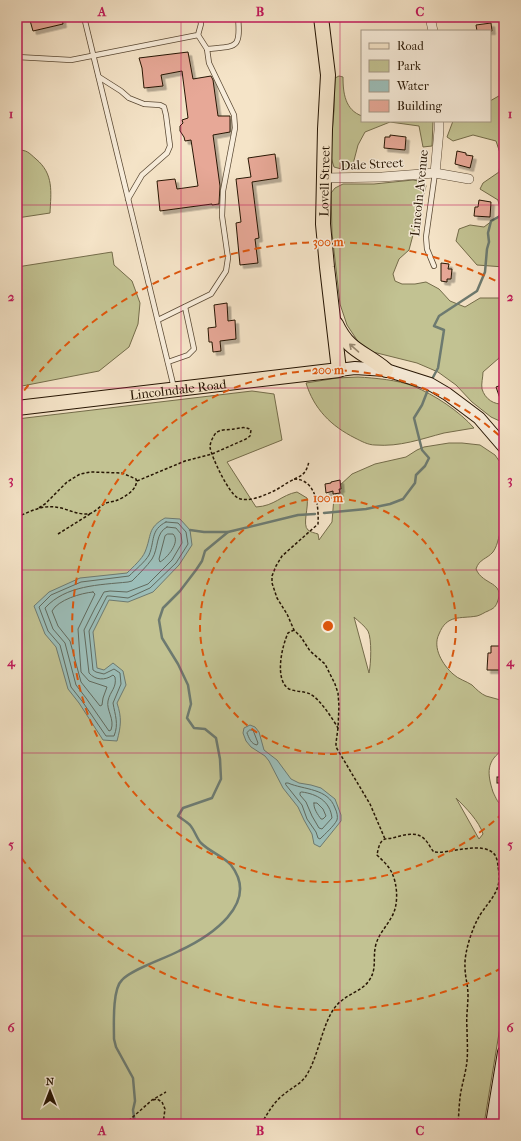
<svg xmlns="http://www.w3.org/2000/svg" width="521" height="1141" font-family="'IM FELL French Canon',serif">
	<style>
		.green { fill: #c2c292; stroke: #746c4a; fill-rule: evenodd }
		.water { fill: #9cbeb9; stroke: #6d7a70 }
		.lines { fill: none; stroke-linecap: round; stroke-linejoin: round }
		.shore { stroke: #616a5e; stroke-width: 1 }
		.stream { stroke: #6d7a70; stroke-width: 2.5 }
		.building { fill: #e7a897; stroke: #261503; filter: url(#shadow) }
		.lane-casing { stroke: #5a4934; stroke-width: 6 }
		.street-casing { stroke: #5a4934; stroke-width: 10 }
		.secondary-casing { stroke: #261503; stroke-width: 14 }
		.primary-casing { stroke: #261503; stroke-width: 16 }
		.path { stroke: #261503; stroke-width: 1.5; stroke-dasharray: 3 2; stroke-linecap: butt }
		.lane { stroke: #f8eddb; stroke-width: 4.5 }
		.street { stroke: #f8eddb; stroke-width: 9 }
		.secondary { stroke: #f8eddb; stroke-width: 12 }
		.primary { stroke: #f5e4c8; stroke-width: 14 }
		.oneway { stroke: #98876f }
		.grid { fill: none; stroke: #c2185b; stroke-width: 1; stroke-opacity: 0.55 }
		.ring { fill: none; stroke: #de560c; stroke-width: 2; stroke-dasharray: 7 5 }
		.labels { text-anchor: middle; dominant-baseline: central; stroke-width: 3; stroke-linejoin: round; paint-order: stroke }
		.street-label { font-size: 13px; fill: #261503; stroke: #f8eddb }
		.centre { fill: #de560c; stroke: #f8eddb; stroke-width: 2 }
		.ring-label { font-size: 12px; text-anchor: middle; font-weight: bold; fill: #de560c; stroke: #f8eddb; stroke-width: 3; stroke-linejoin: round; paint-order: stroke }
		.neatline { fill: none; stroke: #c2185b; stroke-width: 1.5 }
		.grid-label { font-size: 13px; text-anchor: middle; font-weight: bold; fill: #c2185b }
	</style>
	<defs>
		<filter id="shadow"><feDropShadow dx="3.5" dy="3.5" stdDeviation="0" flood-color="#0004"/></filter>
	</defs>
	<rect width="100%" height="100%" fill="#f5e4c8"/>
	<filter id="stains"><feTurbulence type="fractalNoise" baseFrequency=".005" numOctaves="4"/><feColorMatrix values="0 0 0 0 .2 0 0 0 0 .09 0 0 0 0 .02 0 0 0 .5 -.17"/></filter>
	<radialGradient id="worn" r=".72"><stop offset=".6" stop-color="#630" stop-opacity="0"/><stop offset="1" stop-color="#630" stop-opacity=".3"/></radialGradient>
	<g class="green">
		<path d="M 339,76 L 343,77 C 343,93 345,110 362,116 L 362,121 L 433,121 L 432,146 L 423,147 L 419,126 L 390,122 L 365,132 L 358,145 L 352,168 L 345,170 L 334,167 L 330,154 L 334,111 L 335,78 Z"/>
		<path d="M 504,93 L 504,267 L 477,265 L 456,241 L 459,229 L 470,225 L 484,227 L 501,214 L 498,200 L 480,189 L 483,183 L 499,172 L 501,156 L 496,141 L 473,135 L 453,141 L 447,137 L 453,121 L 490,121 L 490,101 Z"/>
		<path d="M 17,150 C 27,150 28,152 36,159 C 54,174 51,192 50,213 L 17,218 Z"/>
		<path d="M 413,180 L 424,182 L 426,186 L 409,250 L 399,259 L 393,274 L 395,281 L 402,284 L 415,284 L 426,282 L 439,289 L 450,301 L 465,307 L 480,298 L 504,298 L 504,349 L 499,358 L 483,372 C 483,377 481,384 482,389 C 485,399 494,405 504,404 L 504,423 L 491,417 L 472,402 L 456,385 L 438,372 L 417,363 L 373,352 L 363,348 L 357,340 L 347,325 L 340,304 L 332,233 L 331,193 L 335,188 L 343,184 L 374,184 Z"/>
		<path d="M 112,252 L 114,265 L 132,281 L 140,303 L 138,324 L 129,347 L 99,371 L 17,387 L 17,267 Z"/>
		<path d="M 358,377 C 375,378 398,380 413,386 C 435,395 459,411 474,428 C 464,430 454,431 444,433 C 421,439 400,447 375,445 C 368,445 361,441 355,438 C 331,426 314,409 306,383 L 337,378 Z"/>
		<path d="M 252,391 L 274,394 L 282,440 L 227,462 L 256,507 C 275,506 281,495 297,492 L 307,498 C 309,507 302,525 308,530 C 310,532 315,533 318,534 L 319,540 L 332,522 L 334,497 L 338,487 L 352,474 L 375,464 L 406,457 L 417,450 L 424,447 L 449,443 L 462,443 L 480,445 L 495,455 L 504,468 L 504,526 C 498,533 499,544 493,552 C 487,559 479,559 476,569 C 483,586 506,581 497,603 C 495,608 492,609 488,611 C 485,612 481,615 477,616 C 460,619 447,614 439,634 C 432,648 443,665 453,674 C 458,679 466,681 472,685 C 476,689 481,694 486,696 C 492,698 498,699 504,701 L 504,749 C 486,761 487,773 493,792 C 496,798 498,804 504,807 L 504,1003 L 484,1124 L 17,1124 L 17,419 ZM 354,617 C 358,621 365,626 368,631 C 372,639 371,664 369,673 ZM 456,798 C 466,808 479,821 483,834 L 479,839 Z"/>
	</g>
	<g class="water">
		<path d="M 165,518 L 180,519 L 190,530 L 192,545 L 179,565 L 153,592 L 128,602 L 109,600 L 93,632 L 97,668 L 104,670 L 113,663 L 123,671 L 126,685 L 117,703 C 122,718 121,726 117,741 L 103,740 L 79,703 L 68,689 L 56,647 L 45,634 L 34,606 L 49,592 L 80,578 L 127,573 C 133,567 142,559 145,552 C 152,535 147,528 165,518 Z"/>
		<path d="M 250,725 L 255,727 L 259,732 L 264,750 L 277,760 L 291,779 L 299,783 L 311,785 L 321,788 L 335,799 L 341,815 L 341,821 L 320,847 L 314,844 L 312,834 L 304,820 L 298,807 L 283,788 L 269,761 L 265,756 L 251,747 L 246,741 L 243,733 L 244,728 Z"/>
	</g>
	<g class="lines">
		<g class="shore">
			<path d="M 166,522 L 178,523 L 186,532 L 188,544 L 176,563 L 150,588 L 128,598 L 110,596 L 107,596 L 89,631 L 93,670 L 96,672 L 104,674 L 114,669 L 120,673 L 121,684 L 113,703 C 115,715 119,724 114,736 L 106,736 L 82,701 L 71,687 L 60,645 L 48,631 L 39,607 L 51,595 L 81,582 L 129,576 C 135,570 145,562 149,555 C 155,541 150,530 166,522 Z"/>
			<path d="M 167,527 L 176,528 L 181,534 L 182,543 L 172,560 L 148,584 L 127,592 L 110,591 L 104,592 L 95,608 L 84,630 L 89,673 C 95,680 105,681 113,675 L 115,677 C 117,688 110,691 108,701 C 106,710 115,719 111,730 L 109,731 L 86,698 L 76,685 L 65,643 L 53,629 L 45,608 C 66,585 99,585 128,582 L 132,581 C 139,574 147,566 152,559 C 159,548 155,533 167,527 Z"/>
			<path d="M 168,534 L 173,534 C 181,542 167,558 160,562 L 159,559 L 165,536 Z"/>
			<path d="M 93,592 L 95,594 L 78,629 L 81,672 L 89,681 L 107,687 L 103,698 L 102,705 L 100,706 L 81,682 L 70,641 L 58,626 L 52,611 C 58,600 81,593 93,592 Z"/>
			<path d="M 250,730 L 253,730 L 258,743 L 257,745 C 251,744 249,738 247,733 Z"/>
			<path d="M 286,783 L 288,783 C 304,790 328,788 335,808 C 337,812 338,817 337,820 C 334,826 325,834 320,839 L 318,838 L 316,832 L 307,819 L 302,805 L 286,785 Z"/>
			<path d="M 302,792 C 317,794 330,801 332,818 L 322,829 L 319,828 L 312,816 L 306,802 L 300,795 L 300,793 Z"/>
			<path d="M 314,803 L 317,803 L 323,809 L 326,816 L 323,819 L 321,819 C 318,815 313,808 314,803 Z"/>
		</g>
		<g class="stream">
			<path d="M 431,381 L 438,368 L 444,330 L 434,326 L 439,316 L 477,291 L 485,272 L 487,249 L 489,242 L 488,233 L 491,221 L 502,215 L 504,212"/>
			<path d="M 324,513 L 366,509 L 390,504 L 403,499 L 415,483 L 416,475 L 425,466 L 429,458 L 422,450 L 414,418 L 422,405 L 429,387"/>
			<path d="M 190,530 L 204,532 L 228,532 L 298,515 L 315,514"/>
			<path d="M 135,1124 L 133,1110 L 135,1101 L 133,1078 L 116,1047 L 114,1039 C 114,1026 112,989 122,980 C 132,969 164,959 179,951 C 209,937 261,904 231,865 C 223,856 210,852 201,843 C 197,839 195,831 190,825 C 187,822 182,819 178,816 L 183,808 L 212,798 L 221,779 L 220,759 L 216,738 L 205,729 L 194,728 L 187,718 L 191,704 L 188,685 L 178,664 L 162,638 L 159,620 L 163,608 L 180,591 L 196,570 L 202,561 L 205,551 L 228,532"/>
		</g>
	</g>
	<g class="building">
		<path d="M 29,17 L 62,17 L 63,24 L 33,31 Z"/>
		<path d="M 491,23 L 492,31 L 477,31 L 476,25 Z"/>
		<path d="M 188,52 L 193,79 L 211,76 L 213,80 L 218,116 L 230,116 L 230,132 L 213,135 L 220,186 L 219,204 L 212,205 L 212,204 L 160,211 L 157,181 L 175,179 L 177,189 L 198,186 L 191,140 L 185,141 L 184,137 L 180,131 L 180,126 L 183,123 L 182,120 L 188,118 L 182,71 L 161,75 L 163,86 L 144,88 L 142,68 L 139,58 Z"/>
		<path d="M 390,135 L 406,137 L 405,150 L 384,148 L 385,137 L 390,137 Z"/>
		<path d="M 457,151 L 466,153 L 466,155 L 473,156 L 470,168 L 455,164 Z"/>
		<path d="M 275,154 L 278,178 L 252,182 L 259,238 L 255,239 L 258,263 L 240,265 L 236,223 L 241,222 L 236,179 L 251,177 L 248,158 Z"/>
		<path d="M 479,200 L 491,202 L 490,217 L 474,216 L 475,207 L 478,207 Z"/>
		<path d="M 441,263 L 449,264 L 448,269 L 452,269 L 451,279 L 447,279 L 447,282 L 441,281 Z"/>
		<path d="M 227,303 L 228,321 L 235,320 L 236,339 L 220,341 L 221,351 L 213,352 L 212,342 L 209,342 L 208,328 L 216,327 L 214,305 Z"/>
		<path d="M 504,384 L 504,407 L 503,407 L 496,387 Z"/>
		<path d="M 340,480 L 341,489 L 339,489 L 340,493 L 333,494 L 333,491 L 326,493 L 325,484 L 331,483 L 331,482 Z"/>
		<path d="M 491,646 L 502,646 L 501,670 L 487,670 L 488,653 L 491,653 Z"/>
		<rect x="497" y="777" width="7" height="6"/>
	</g>
	<g class="lines">
		<defs>
			<g id="lane">
				<path d="M 84,17 L 174,388"/>
				<path d="M 198,35 L 207,49 C 236,46 241,50 238,17"/>
				<path d="M 17,57 L 71,60 L 198,35 L 201,24 L 200,17"/>
				<path d="M 99,77 L 121,91 L 129,98 L 144,104 L 160,105 L 164,107 L 166,115 L 170,146 L 167,153 L 142,175 L 128,199"/>
				<path d="M 434,266 L 427,249 L 426,237 L 435,173"/>
				<path d="M 158,320 L 211,294 L 226,271 L 228,258 L 222,216 L 223,191 L 235,128 L 234,115 L 209,63 L 207,49"/>
				<path d="M 168,362 L 188,355 L 194,349 L 185,307"/>
			</g>
			<g id="street">
				<path d="M 430,17 L 433,31"/>
				<path d="M 435,173 L 439,130 L 439,121"/>
				<path d="M 324,178 L 382,177 L 435,173 L 469,179"/>
			</g>
			<g id="secondary">
				<path d="M 339,370 L 355,368 L 386,370 L 430,384 L 447,394 L 479,418 L 504,447"/>
				<path d="M 492,1124 L 504,1052"/>
			</g>
			<g id="primary">
				<path d="M 336,324 C 349,352 365,352 386,370"/>
				<path id="s1" d="M 17,408 L 339,370 L 327,267 L 323,224 L 325,129 L 328,75 L 321,17"/>
			</g>
		</defs>
		<use href="#lane" class="lane-casing"/>
		<use href="#street" class="street-casing"/>
		<use href="#secondary" class="secondary-casing"/>
		<use href="#primary" class="primary-casing"/>
		<g class="path">
			<path d="M 294,479 C 316,479 319,506 318,524 L 282,556 L 276,566 L 272,576 L 272,583 L 277,598 L 287,614 L 294,630 L 301,637 L 310,651 L 325,664 L 335,684 L 338,693 L 339,706 L 338,728 C 332,718 320,699 310,694 C 304,691 296,692 289,689 C 274,680 282,646 288,633 L 294,630"/>
			<path d="M 137,481 L 185,461 L 212,454 L 246,439 L 250,436 L 251,430 C 246,426 240,428 234,429 C 229,430 220,429 216,433 C 213,436 210,443 210,447 C 211,456 229,494 238,498 C 249,503 265,495 276,490 C 281,487 285,484 289,482 C 301,475 306,476 309,461"/>
			<path d="M 17,517 C 29,512 42,505 55,507 C 66,508 77,515 88,514 C 94,513 99,507 104,504 C 107,502 111,502 115,501 C 124,498 139,489 136,479 L 122,473 L 91,472 L 80,474 L 67,482 L 45,504 L 37,509"/>
			<path d="M 58,534 L 90,514"/>
			<path d="M 338,728 L 336,743 L 336,747 L 370,804 L 385,839"/>
			<path d="M 153,1100 L 157,1099 L 162,1102 L 165,1109 L 163,1124"/>
			<path d="M 125,1124 L 152,1100 L 166,1092"/>
			<path d="M 261,1124 C 268,1113 273,1103 283,1095 C 291,1088 301,1084 306,1076 C 319,1056 322,1023 336,1006 C 345,995 360,992 368,982 C 378,969 372,959 376,944 C 379,934 386,927 391,918 C 399,906 398,884 391,871 C 388,865 382,860 377,855 C 378,850 379,843 383,840 C 386,838 389,839 392,838 C 402,836 413,831 422,837 C 428,841 430,848 434,852 C 450,854 484,840 495,855 C 497,858 498,864 498,867 C 503,890 491,898 480,915 C 472,928 464,953 465,967 C 465,977 468,985 468,995 C 468,1006 466,1017 467,1028 C 467,1039 468,1050 467,1061 C 466,1071 463,1081 461,1091 C 459,1102 459,1113 458,1124"/>
		</g>
		<use href="#lane" class="lane"/>
		<use href="#street" class="street"/>
		<use href="#secondary" class="secondary"/>
		<use href="#primary" class="primary"/>
	</g>
	<defs><path id="oneway-shaft" d="M-6 0H5M1.5-3L5.5 0L1.5 3" fill="none" stroke-width="1.6" stroke-linecap="round" stroke-linejoin="round"/></defs>
	<use class="oneway" href="#oneway-shaft" transform="translate(354 348) rotate(-139)"/>
	<path class="grid" d="M 181,17 L 181,1124M 340,17 L 340,1124M 17,205 L 504,205M 17,388 L 504,388M 17,570 L 504,570M 17,753 L 504,753M 17,936 L 504,936"/>
	<g class="ring">
		<circle cx="328" cy="626" r="128"/>
		<path d="M503 813A256 256 0 1 1 503 439"/>
		<path d="M502 968A384 384 0 0 1 17 852M17 400A384 384 0 0 1 502 284"/>
	</g>
	<g class="labels">
		<g class="street-label">
			<text transform="translate(372 164) rotate(-3)">Dale Street</text>
			<text stroke="none"><textPath href="#s1" startOffset="514">Lovell Street</textPath></text>
			<text transform="translate(419 193) rotate(-84)">Lincoln Avenue</text>
			<text stroke="none"><textPath href="#s1" startOffset="162">Lincolndale Road</textPath></text>
		</g>
	</g>
	<circle cx="328" cy="626" r="6" class="centre"/>
	<g class="ring-label">
		<text x="328" y="246">300 m</text>
		<text x="328" y="374">200 m</text>
		<text x="328" y="502">100 m</text>
	</g>
	<rect width="521" height="1141" fill="none" stroke="#f5e4c8" stroke-width="44"/>
	<rect x="361" y="30" width="130" height="92" fill="#f8eddb" stroke="#a49785"/>
	<rect x="369" y="43" width="20" height="6" fill="#f5e4c8" stroke="#a49785"/>
	<text x="397" y="50" font-size="12" fill="#261503">Road</text>
	<rect x="369" y="60" width="20" height="12" fill="#c2c292" stroke="#a49785"/>
	<text x="397" y="70" font-size="12" fill="#261503">Park</text>
	<rect x="369" y="80" width="20" height="12" fill="#9cbeb9" stroke="#a49785"/>
	<text x="397" y="90" font-size="12" fill="#261503">Water</text>
	<rect x="369" y="100" width="20" height="12" fill="#e7a897" stroke="#a49785"/>
	<text x="397" y="110" font-size="12" fill="#261503">Building</text>
	<g transform="translate(50 1091)" stroke="#f8eddb" stroke-width="3" paint-order="stroke">
	<path d="M0-3L7 15L0 10L-7 15Z" fill="#261503"/>
	<text y="-6" font-size="11" font-weight="bold" text-anchor="middle" fill="#261503">N</text>
	</g>
	<rect x="22" y="22" width="477" height="1097" class="neatline"/>
	<g class="grid-label">
		<text x="102" y="16">A</text>
		<text x="260" y="16">B</text>
		<text x="420" y="16">C</text>
		<text x="11" y="118">1</text>
		<text x="510" y="118">1</text>
		<text x="11" y="301">2</text>
		<text x="510" y="301">2</text>
		<text x="11" y="484">3</text>
		<text x="510" y="484">3</text>
		<text x="11" y="666">4</text>
		<text x="510" y="666">4</text>
		<text x="11" y="849">5</text>
		<text x="510" y="849">5</text>
		<text x="11" y="1032">6</text>
		<text x="510" y="1032">6</text>
		<text x="102" y="1135">A</text>
		<text x="260" y="1135">B</text>
		<text x="420" y="1135">C</text>
	</g>
	<rect width="100%" height="100%" filter="url(#stains)"/>
	<rect width="100%" height="100%" fill="url(#worn)"/>
</svg>
